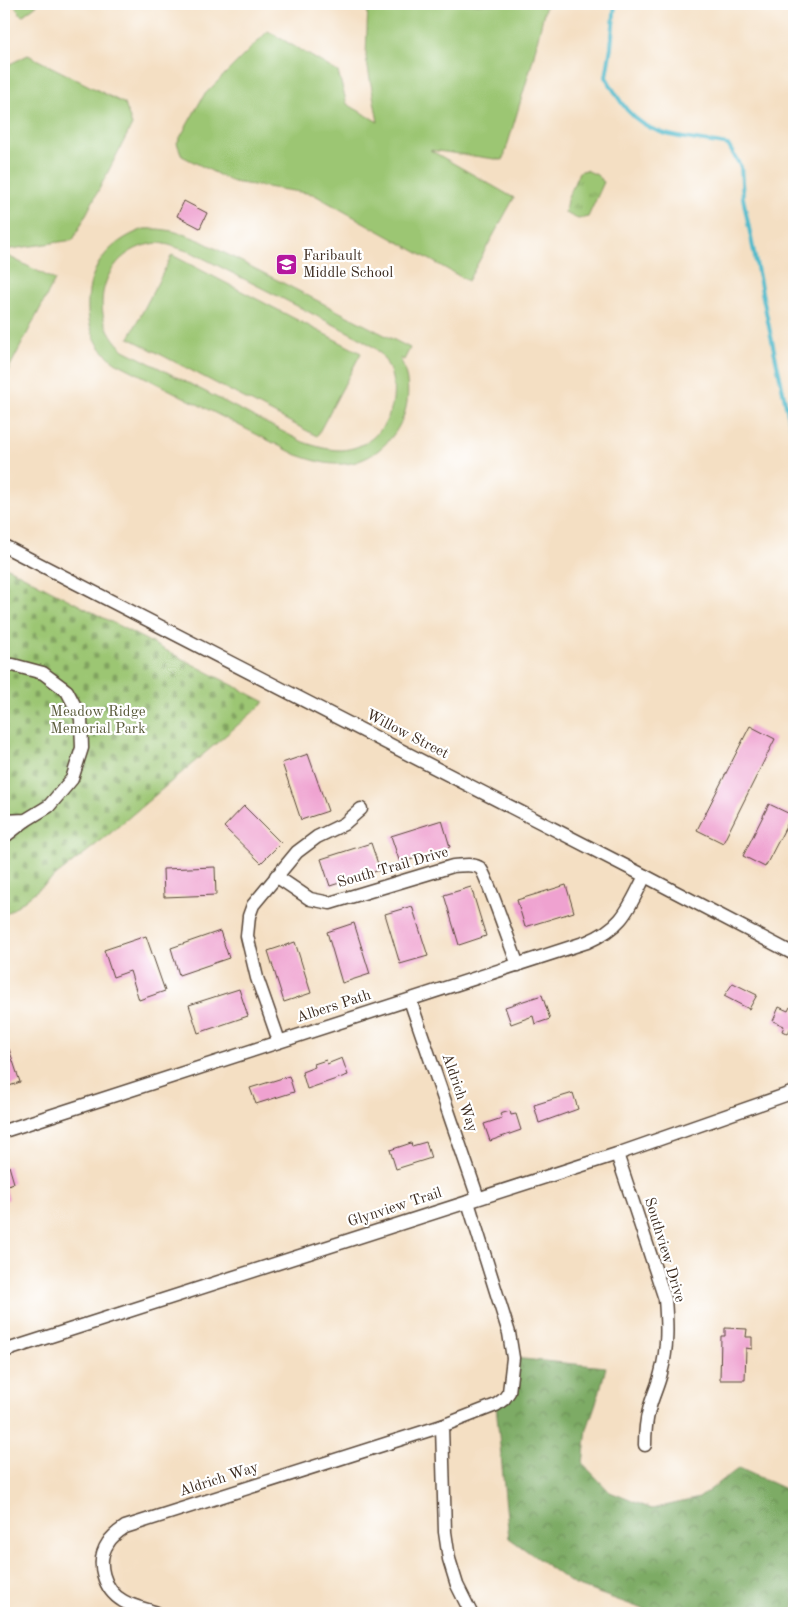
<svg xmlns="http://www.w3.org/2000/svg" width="798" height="1617" font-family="'Old Standard TT',serif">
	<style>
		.green { fill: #9cc673; stroke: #6c7848; fill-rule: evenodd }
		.forest { fill: url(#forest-crowns); stroke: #5c6a42 }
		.cemetery { fill: url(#cemetery-stones); stroke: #6c7848 }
		.park { fill: url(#park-tufts); stroke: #6c7848 }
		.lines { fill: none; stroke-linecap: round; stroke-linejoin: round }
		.stream { stroke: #4fbacb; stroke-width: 4 }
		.building { fill: #efa2d0 }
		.minor-casing { stroke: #574537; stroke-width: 15 }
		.minor { stroke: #fff; stroke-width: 12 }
		.labels { text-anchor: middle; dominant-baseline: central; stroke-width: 4.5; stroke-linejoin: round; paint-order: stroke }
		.poi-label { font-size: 15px; fill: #3b2a1e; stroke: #fff; text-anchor: start }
		.park-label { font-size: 15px; fill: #585938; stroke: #fff }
		.street-label { font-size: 15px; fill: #3b2a1e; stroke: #fff }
	</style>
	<defs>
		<pattern id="forest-crowns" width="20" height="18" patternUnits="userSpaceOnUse" patternTransform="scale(1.25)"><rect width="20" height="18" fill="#7dab65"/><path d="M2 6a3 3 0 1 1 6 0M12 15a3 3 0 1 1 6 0" fill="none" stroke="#688b53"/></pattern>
		<pattern id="cemetery-stones" width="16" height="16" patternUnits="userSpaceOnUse" patternTransform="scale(1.25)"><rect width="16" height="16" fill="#9cc673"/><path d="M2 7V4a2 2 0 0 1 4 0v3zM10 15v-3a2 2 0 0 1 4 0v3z" fill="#80a15e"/></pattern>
		<pattern id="park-tufts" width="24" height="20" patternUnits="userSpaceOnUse" patternTransform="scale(1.25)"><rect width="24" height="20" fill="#9cc673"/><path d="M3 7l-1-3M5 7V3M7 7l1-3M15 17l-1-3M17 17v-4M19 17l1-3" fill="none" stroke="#80a15e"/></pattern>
	</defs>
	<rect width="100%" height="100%" fill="#fff"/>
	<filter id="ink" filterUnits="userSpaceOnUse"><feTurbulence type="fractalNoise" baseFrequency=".02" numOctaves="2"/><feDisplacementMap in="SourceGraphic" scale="10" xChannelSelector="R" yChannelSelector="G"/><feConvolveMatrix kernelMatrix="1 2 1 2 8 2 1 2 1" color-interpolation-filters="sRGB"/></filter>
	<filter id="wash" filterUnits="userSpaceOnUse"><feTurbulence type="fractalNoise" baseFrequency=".0096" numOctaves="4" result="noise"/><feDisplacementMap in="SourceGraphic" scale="20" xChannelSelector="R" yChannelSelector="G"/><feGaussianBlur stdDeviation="1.12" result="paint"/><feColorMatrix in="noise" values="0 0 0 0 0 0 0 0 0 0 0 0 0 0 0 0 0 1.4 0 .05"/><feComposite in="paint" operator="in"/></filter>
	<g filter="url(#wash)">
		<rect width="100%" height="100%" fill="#f4dfc3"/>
		<g class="green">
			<path d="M 13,4 L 38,4 L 22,16 Z"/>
			<path d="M 368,4 L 546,4 L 532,63 L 503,160 L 430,150 L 514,198 L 468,281 L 313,194 L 233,182 L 182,156 L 177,143 L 204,95 L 268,31 L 338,72 L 347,104 L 378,122 L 366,57 Z"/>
			<path d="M 28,55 L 125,104 L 132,125 L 73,240 L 4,250 L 4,67 Z"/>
			<path d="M 144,229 C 166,228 179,232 199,240 L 410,348 L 404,360 L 400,358 C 415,390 408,425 381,448 C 371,457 356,464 342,464 C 326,465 312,460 297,455 L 115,362 C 111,359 107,355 104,352 C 94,342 89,325 88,312 C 86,271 105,243 144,229 ZM 159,243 L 169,245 L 193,253 L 358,337 C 365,342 374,346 380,353 C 409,389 389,447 341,450 C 327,450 315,446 303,442 L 124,350 C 82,314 104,246 159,243 Z"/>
			<path d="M 4,254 L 55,280 L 4,378 Z"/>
			<path d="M 172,255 L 361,353 L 317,436 L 129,338 Z"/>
		</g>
		<path class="forest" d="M 513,1358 L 606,1367 L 599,1394 L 587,1429 L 583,1464 L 610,1492 L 652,1509 L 699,1498 L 739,1468 L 794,1493 L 794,1613 L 654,1613 L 573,1584 L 509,1538 L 496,1405 L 504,1399 Z"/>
		<path class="cemetery" d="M 4,566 L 265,702 L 107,836 L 4,916 Z"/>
		<path class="park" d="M 586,170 L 597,175 L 604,182 L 588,217 L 578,219 L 565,213 L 567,200 L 579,172 Z"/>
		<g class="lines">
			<path class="stream" d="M 615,4 L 611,47 L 606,77 C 612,88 619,100 627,110 C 655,141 690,137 728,145 L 741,167 L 743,198 L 769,327 L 794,442"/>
		</g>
		<g id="blocks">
			<g class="building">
				<path d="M 184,201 L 207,213 L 200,228 L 177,216 Z"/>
				<path d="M 750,726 L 775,739 L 723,843 L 697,830 Z"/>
				<path d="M 308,754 L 328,811 L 301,820 L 282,763 Z"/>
				<path d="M 769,804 L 792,815 L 765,867 L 743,856 Z"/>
				<path d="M 244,806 L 281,843 L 261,863 L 224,827 Z"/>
				<path d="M 442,820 L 450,847 L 400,863 L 391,836 Z"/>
				<path d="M 371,843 L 380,870 L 330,886 L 321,859 Z"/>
				<path d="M 215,867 L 216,895 L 164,897 L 163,869 Z"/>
				<path d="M 566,885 L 574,912 L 525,927 L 517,900 Z"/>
				<path d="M 471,887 L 486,936 L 459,945 L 444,895 Z"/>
				<path d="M 412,906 L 428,956 L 400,964 L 385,914 Z"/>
				<path d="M 354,923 L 370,974 L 342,983 L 327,932 Z"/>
				<path d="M 220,931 L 229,958 L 179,975 L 171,948 Z"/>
				<path d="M 146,936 L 165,991 L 139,1000 L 130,971 L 113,977 L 104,950 Z"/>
				<path d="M 295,942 L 311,993 L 284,1002 L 268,951 Z"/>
				<path d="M 733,983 L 757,995 L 749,1009 L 724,996 Z"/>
				<path d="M 239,989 L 248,1016 L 198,1033 L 189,1005 Z"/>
				<path d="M 542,995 L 550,1019 L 535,1024 L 533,1016 L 511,1024 L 505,1007 Z"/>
				<path d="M 779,1007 L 788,1011 L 790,1007 L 794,1009 L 794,1031 L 790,1029 L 788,1034 L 782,1031 L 784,1026 L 773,1021 Z"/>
				<path d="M 9,1049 L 20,1082 L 4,1088 L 4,1051 Z"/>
				<path d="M 342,1058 L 348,1075 L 307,1089 L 302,1072 L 315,1067 L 314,1064 L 326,1060 L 327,1064 Z"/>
				<path d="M 289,1076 L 294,1092 L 256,1104 L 250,1088 Z"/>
				<path d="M 573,1093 L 578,1109 L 539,1123 L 534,1105 Z"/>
				<path d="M 510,1111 L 511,1115 L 516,1114 L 521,1130 L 490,1141 L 484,1124 L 502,1118 L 500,1114 Z"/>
				<path d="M 426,1142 L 431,1158 L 396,1169 L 390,1150 L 411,1143 L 412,1146 Z"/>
				<path d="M 9,1166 L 14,1183 L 5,1186 L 9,1199 L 4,1201 L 4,1168 Z"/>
				<path d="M 725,1328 L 747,1329 L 746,1337 L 752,1337 L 752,1349 L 746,1348 L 745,1380 L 720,1380 L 721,1336 L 725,1336 Z"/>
			</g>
		</g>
	</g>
	<g filter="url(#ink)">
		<use href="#blocks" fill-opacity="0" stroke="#574537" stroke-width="1"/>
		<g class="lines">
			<defs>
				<g id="minor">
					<path d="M 4,546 L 645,876 L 794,954"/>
					<path d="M 4,666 L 13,665 L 43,673 L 67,691 L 81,718 L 82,748 L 72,779 L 49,806 L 26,820 L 4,821"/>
					<path d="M 4,837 L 26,820"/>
					<path d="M 276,876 L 310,899 L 330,903 L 453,866 C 461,866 473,863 480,868 C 486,873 512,951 518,965"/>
					<path d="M 410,1000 L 478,1198"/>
					<path d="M 279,1041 L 257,978 L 247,936 L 249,916 L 253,905 L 297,852 L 317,837 L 344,824 L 361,809"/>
					<path d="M 4,1131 L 587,942 C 624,926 628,909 645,876"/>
					<path d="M 617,1154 L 665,1299 C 667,1324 668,1348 661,1373 C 658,1386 652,1397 649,1410 C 646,1421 645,1433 645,1445"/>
					<path d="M 4,1351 L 617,1154 L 794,1092"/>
					<path d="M 442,1426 L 445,1532 L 449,1559 L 457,1585 L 471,1613"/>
					<path d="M 157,1613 C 146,1609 133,1607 123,1601 C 104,1590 95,1562 108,1543 C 112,1536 119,1531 125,1527 L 442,1426 L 496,1405 L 504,1399 L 509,1392 L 513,1358 L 509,1333 L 468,1202"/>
				</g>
			</defs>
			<use href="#minor" class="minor-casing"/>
			<use href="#minor" class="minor"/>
		</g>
	</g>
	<defs>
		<symbol id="school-square" viewBox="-11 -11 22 22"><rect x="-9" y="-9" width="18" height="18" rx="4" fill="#b5179e" stroke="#fff"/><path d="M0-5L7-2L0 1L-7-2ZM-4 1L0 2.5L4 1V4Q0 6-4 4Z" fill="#fff"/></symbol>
	</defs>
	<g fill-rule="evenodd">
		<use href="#school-square" x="274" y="252" width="25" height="25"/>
	</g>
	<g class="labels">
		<g class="poi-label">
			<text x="303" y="256">Faribault<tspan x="303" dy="17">Middle School</tspan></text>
		</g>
		<g class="park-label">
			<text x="98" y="712">Meadow Ridge<tspan x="98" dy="17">Memorial Park</tspan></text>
		</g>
		<g class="street-label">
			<text transform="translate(407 735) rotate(27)">Willow Street</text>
			<text transform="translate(393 868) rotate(-16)">South Trail Drive</text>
			<text transform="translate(334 1007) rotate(-18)">Albers Path</text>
			<text transform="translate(459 1093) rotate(71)">Aldrich Way</text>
			<text transform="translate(395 1208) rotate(-18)">Glynview Trail</text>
			<text transform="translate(664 1250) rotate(73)">Southview Drive</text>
			<text transform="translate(219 1480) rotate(-18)">Aldrich Way</text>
		</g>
	</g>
	<rect width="798" height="1617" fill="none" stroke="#fff" stroke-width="20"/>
</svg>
